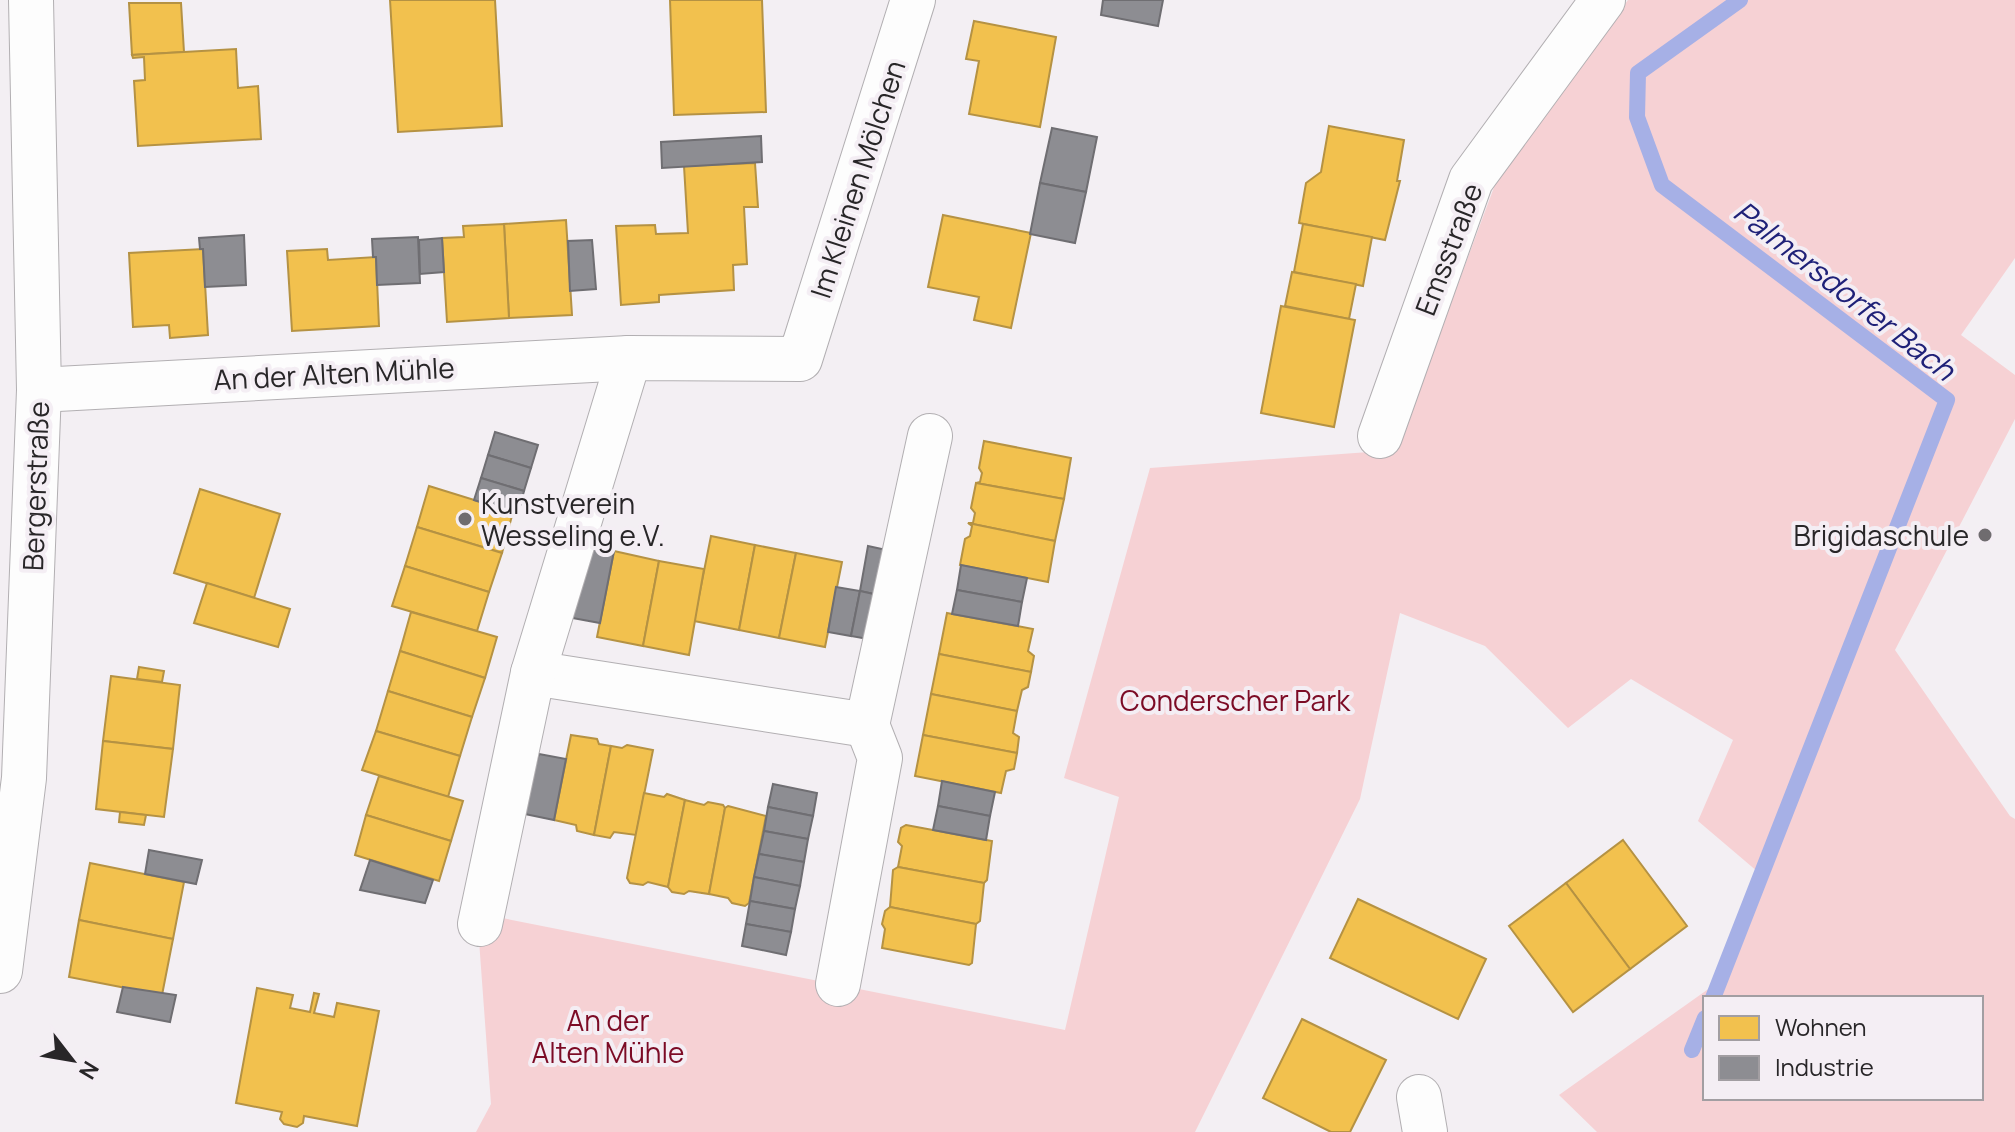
<svg xmlns="http://www.w3.org/2000/svg" width="2015" height="1132" font-family="Manrope,sans-serif">
	<style>
		.green { fill: #f6d1d4; fill-rule: evenodd }
		.homes { fill: #f2c14e; stroke: #b59243; stroke-width: 2 }
		.industry { fill: #8d8d92; stroke: #6f6e72; stroke-width: 2 }
		.lines { fill: none; stroke-linecap: round; stroke-linejoin: round }
		.stream { stroke: #a6b0e6; stroke-width: 16 }
		.street-casing { stroke: #b2afb2; stroke-width: 46 }
		.street { stroke: #fdfdfd; stroke-width: 44 }
		.poi-dot { fill: #6f6c6f; stroke: #f4eef4; stroke-width: 3 }
		.labels { text-anchor: middle; dominant-baseline: central; stroke-width: 8; stroke-linejoin: round; paint-order: stroke }
		.street-label { font-size: 28px; fill: #282628; stroke: #f4eef4 }
		.poi-label { font-size: 28px; fill: #282628; stroke: #f4eef4; text-anchor: start }
		.park-label { font-size: 28px; fill: #7c0b25; stroke: #f4eef4 }
		.water-label { font-size: 30px; font-style: italic; fill: #1f2178; stroke: #f4eef4 }
	</style>
	<rect width="100%" height="100%" fill="#f3eff3"/>
	<path class="green" d="M 1628,0 L 2015,0 L 2015,258 L 1961,335 L 2015,375 L 2015,419 L 1895,650 L 2010,816 L 2015,819 L 2015,1132 L 1597,1132 L 1559,1095 L 1714,985 L 1758,872 L 1698,821 L 1733,740 L 1631,679 L 1568,728 L 1485,646 L 1400,613 L 1360,799 L 1195,1132 L 476,1132 L 491,1104 L 477,913 L 1065,1030 L 1119,797 L 1064,778 L 1150,468 L 1396,450 L 1499,174 ZM 1705,998 L 1981,998 L 1981,1098 L 1705,1098 Z"/>
	<g class="homes">
		<path d="M 390,0 L 495,0 L 502,126 L 398,132 Z"/>
		<path d="M 670,0 L 762,0 L 766,112 L 674,115 Z"/>
		<path d="M 129,3 L 181,3 L 184,52 L 132,55 Z"/>
		<path d="M 974,21 L 1056,37 L 1040,127 L 969,114 L 979,61 L 966,59 Z"/>
		<path d="M 236,49 L 238,88 L 258,86 L 261,139 L 138,146 L 134,81 L 145,80 L 144,57 L 133,58 L 132,55 Z"/>
		<path d="M 1329,126 L 1404,140 L 1397,181 L 1400,181 L 1385,240 L 1299,223 L 1306,183 L 1321,172 Z"/>
		<path d="M 755,163 L 758,207 L 744,207 L 747,264 L 733,265 L 734,290 L 659,295 L 659,302 L 621,305 L 616,226 L 655,225 L 656,234 L 688,233 L 684,166 Z"/>
		<path d="M 943,215 L 1031,233 L 1011,328 L 974,320 L 979,297 L 928,287 Z"/>
		<path d="M 566,220 L 572,315 L 509,318 L 504,224 Z"/>
		<path d="M 504,224 L 509,318 L 447,322 L 442,238 L 464,237 L 463,226 Z"/>
		<path d="M 1303,224 L 1372,237 L 1363,286 L 1294,272 Z"/>
		<path d="M 203,249 L 208,335 L 170,338 L 169,325 L 133,327 L 129,253 Z"/>
		<path d="M 327,249 L 328,260 L 376,257 L 379,326 L 292,331 L 287,251 Z"/>
		<path d="M 1292,272 L 1356,284 L 1349,319 L 1285,306 Z"/>
		<path d="M 1281,306 L 1355,320 L 1334,427 L 1261,413 Z"/>
		<path d="M 984,441 L 1071,458 L 1064,499 L 976,483 L 980,482 L 982,473 L 979,468 Z"/>
		<path d="M 976,483 L 1064,499 L 1055,541 L 968,523 L 973,523 L 975,513 L 971,508 Z"/>
		<path d="M 429,486 L 513,512 L 502,553 L 417,527 Z"/>
		<path d="M 200,489 L 280,514 L 254,598 L 174,573 Z"/>
		<path d="M 968,523 L 1055,541 L 1048,582 L 960,565 L 965,539 L 970,536 L 972,526 Z"/>
		<path d="M 417,527 L 502,553 L 489,592 L 405,566 Z"/>
		<path d="M 711,536 L 755,545 L 739,630 L 694,621 Z"/>
		<path d="M 755,545 L 796,553 L 779,638 L 739,630 Z"/>
		<path d="M 614,551 L 659,561 L 643,646 L 597,637 Z"/>
		<path d="M 796,553 L 842,562 L 825,647 L 779,638 Z"/>
		<path d="M 659,561 L 704,569 L 689,655 L 643,646 Z"/>
		<path d="M 405,566 L 489,592 L 477,631 L 392,606 Z"/>
		<path d="M 207,583 L 290,609 L 278,647 L 194,623 Z"/>
		<path d="M 411,612 L 497,637 L 485,678 L 400,651 Z"/>
		<path d="M 947,613 L 1033,629 L 1028,651 L 1034,656 L 1031,672 L 939,654 Z"/>
		<path d="M 400,651 L 485,678 L 472,717 L 388,691 Z"/>
		<path d="M 939,654 L 1031,672 L 1028,687 L 1022,690 L 1017,711 L 931,694 Z"/>
		<path d="M 139,667 L 164,671 L 162,682 L 137,679 Z"/>
		<path d="M 111,676 L 180,685 L 173,749 L 103,741 Z"/>
		<path d="M 388,691 L 472,717 L 460,756 L 376,731 Z"/>
		<path d="M 931,694 L 1017,711 L 1013,733 L 1019,737 L 1017,753 L 923,735 Z"/>
		<path d="M 376,731 L 460,756 L 448,797 L 362,770 Z"/>
		<path d="M 571,735 L 597,739 L 599,744 L 611,746 L 594,835 L 577,831 L 576,825 L 554,820 Z"/>
		<path d="M 923,735 L 1017,753 L 1014,769 L 1006,771 L 1001,793 L 915,776 Z"/>
		<path d="M 103,741 L 173,749 L 164,817 L 96,809 Z"/>
		<path d="M 627,745 L 653,750 L 636,835 L 614,832 L 610,838 L 594,835 L 611,746 L 622,748 Z"/>
		<path d="M 379,776 L 463,801 L 451,841 L 366,815 Z"/>
		<path d="M 644,793 L 664,797 L 667,794 L 685,800 L 668,887 L 648,882 L 643,885 L 630,883 L 627,878 Z"/>
		<path d="M 685,800 L 704,805 L 708,802 L 723,805 L 725,808 L 709,894 L 689,891 L 684,894 L 672,892 L 668,887 Z"/>
		<path d="M 728,806 L 766,816 L 749,903 L 745,906 L 732,903 L 728,898 L 709,894 L 725,808 Z"/>
		<path d="M 120,812 L 146,815 L 144,825 L 119,822 Z"/>
		<path d="M 366,815 L 451,841 L 439,881 L 355,855 Z"/>
		<path d="M 906,825 L 992,841 L 987,880 L 984,883 L 898,867 L 902,846 L 898,842 L 901,828 Z"/>
		<path d="M 1623,840 L 1687,926 L 1630,969 L 1566,883 Z"/>
		<path d="M 90,863 L 184,882 L 173,939 L 79,920 Z"/>
		<path d="M 898,867 L 984,883 L 980,921 L 976,924 L 890,907 L 893,870 Z"/>
		<path d="M 1566,883 L 1630,969 L 1573,1012 L 1509,926 Z"/>
		<path d="M 1358,899 L 1486,959 L 1458,1019 L 1330,958 Z"/>
		<path d="M 890,907 L 976,924 L 972,963 L 969,965 L 882,948 L 885,929 L 882,924 L 885,911 Z"/>
		<path d="M 79,920 L 173,939 L 162,995 L 69,977 Z"/>
		<path d="M 257,988 L 293,995 L 290,1008 L 310,1012 L 314,993 L 319,994 L 314,1013 L 334,1017 L 337,1003 L 379,1011 L 357,1126 L 304,1116 L 303,1123 L 297,1127 L 284,1124 L 280,1119 L 282,1112 L 236,1103 Z"/>
		<path d="M 1302,1019 L 1386,1060 L 1350,1132 L 1331,1132 L 1263,1098 Z"/>
	</g>
	<g class="industry">
		<path d="M 1103,0 L 1163,0 L 1158,26 L 1101,15 Z"/>
		<path d="M 1052,128 L 1097,137 L 1086,192 L 1040,183 Z"/>
		<path d="M 761,136 L 762,162 L 662,168 L 661,142 Z"/>
		<path d="M 1040,183 L 1086,192 L 1075,243 L 1030,234 Z"/>
		<path d="M 244,235 L 246,285 L 205,287 L 203,249 L 200,249 L 199,238 Z"/>
		<path d="M 418,237 L 420,283 L 377,285 L 376,257 L 373,257 L 372,239 Z"/>
		<path d="M 442,238 L 444,272 L 420,274 L 419,240 Z"/>
		<path d="M 592,240 L 596,289 L 570,291 L 568,241 Z"/>
		<path d="M 495,432 L 538,445 L 531,468 L 488,455 Z"/>
		<path d="M 488,455 L 531,468 L 524,491 L 481,478 Z"/>
		<path d="M 481,478 L 524,491 L 518,514 L 474,500 Z"/>
		<path d="M 868,546 L 891,551 L 883,596 L 860,591 Z"/>
		<path d="M 589,547 L 614,551 L 600,623 L 567,617 Z"/>
		<path d="M 961,565 L 1027,578 L 1022,602 L 957,590 Z"/>
		<path d="M 836,587 L 860,591 L 851,636 L 828,632 Z"/>
		<path d="M 957,590 L 1022,602 L 1018,626 L 952,614 Z"/>
		<path d="M 860,591 L 883,596 L 874,640 L 851,636 Z"/>
		<path d="M 539,754 L 566,759 L 554,820 L 520,813 Z"/>
		<path d="M 942,781 L 995,792 L 990,816 L 938,806 Z"/>
		<path d="M 773,784 L 817,793 L 813,816 L 768,807 Z"/>
		<path d="M 938,806 L 990,816 L 986,840 L 933,830 Z"/>
		<path d="M 768,807 L 813,816 L 808,839 L 764,831 Z"/>
		<path d="M 764,831 L 808,839 L 804,862 L 759,854 Z"/>
		<path d="M 149,850 L 202,860 L 196,884 L 145,874 Z"/>
		<path d="M 759,854 L 804,862 L 800,886 L 754,877 Z"/>
		<path d="M 370,860 L 433,880 L 425,903 L 360,890 Z"/>
		<path d="M 754,877 L 800,886 L 795,909 L 750,901 Z"/>
		<path d="M 750,901 L 795,909 L 791,932 L 746,924 Z"/>
		<path d="M 746,924 L 791,932 L 786,955 L 742,946 Z"/>
		<path d="M 123,987 L 176,995 L 170,1022 L 117,1012 Z"/>
	</g>
	<g class="lines">
		<g class="stream">
			<path d="M 1713,998 L 1947,400 L 1662,185 L 1637,117 L 1638,73 L 1740,0"/>
			<path d="M 1692,1050 L 1705,1018"/>
		</g>
		<defs>
			<g id="street">
				<path d="M 39,390 L 629,358 L 800,359 L 913,0"/>
				<path d="M 1380,436 L 1471,180 L 1603,0"/>
				<path d="M 533,673 L 867,725"/>
				<path d="M 480,924 L 533,673 L 629,358"/>
				<path d="M 0,971 L 24,778 L 39,390 L 31,0"/>
				<path d="M 838,984 L 880,758 L 867,725 L 930,436"/>
				<path d="M 1419,1097 L 1425,1132"/>
			</g>
		</defs>
		<use href="#street" class="street-casing"/>
		<use href="#street" class="street"/>
	</g>
	<g class="poi-dot">
		<circle cx="465" cy="519" r="8"/>
		<circle cx="1985" cy="535" r="8"/>
	</g>
	<g class="labels">
		<g class="street-label">
			<text transform="translate(857 179) rotate(-72)">Im Kleinen Mölchen</text>
			<text transform="translate(1448 249) rotate(-69)">Emsstraße</text>
			<text transform="translate(334 373) rotate(-3)">An der Alten Mühle</text>
			<text transform="translate(35 486) rotate(-88)">Bergerstraße</text>
		</g>
		<g class="poi-label">
			<text x="481" y="503">Kunstverein<tspan x="481" dy="32">Wesseling e.V.</tspan></text>
			<text x="1969" y="535" text-anchor="end">Brigidaschule</text>
		</g>
		<g class="park-label">
			<text x="1235" y="700">Conderscher Park</text>
			<text x="608" y="1020">An der<tspan x="608" dy="32">Alten Mühle</tspan></text>
		</g>
		<g class="water-label">
			<text transform="translate(1845 290) rotate(38)">Palmersdorfer Bach</text>
		</g>
	</g>
	<rect x="1703" y="996" width="280" height="104" fill="#f4eef4" stroke="#a29ea2" stroke-width="2"/>
	<rect x="1719" y="1016" width="40" height="24" fill="#f2c14e" stroke="#a29ea2" stroke-width="2"/>
	<text x="1775" y="1036" font-size="24" fill="#282628">Wohnen</text>
	<rect x="1719" y="1056" width="40" height="24" fill="#8d8d92" stroke="#a29ea2" stroke-width="2"/>
	<text x="1775" y="1076" font-size="24" fill="#282628">Industrie</text>
	<g transform="translate(72 1060) rotate(121)" stroke="#f4eef4" stroke-width="6" paint-order="stroke">
	<path d="M0-6L14 30L0 20L-14 30Z" fill="#282628"/>
	<text y="-12" font-size="22" font-weight="bold" text-anchor="middle" fill="#282628">N</text>
	</g>
</svg>
